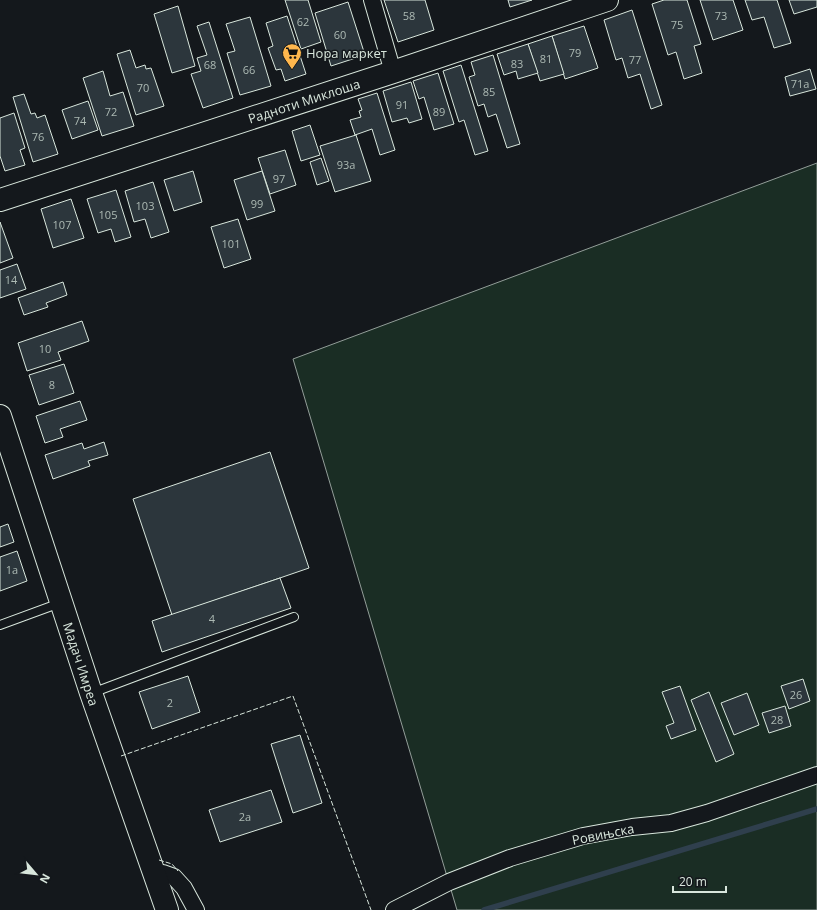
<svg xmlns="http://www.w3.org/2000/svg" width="817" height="910" font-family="'Open Sans',sans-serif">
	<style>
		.green { fill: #1a2d24; stroke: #939e99 }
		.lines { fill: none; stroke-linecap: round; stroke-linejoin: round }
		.stream { stroke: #2f3f4d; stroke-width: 5.5 }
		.building { fill: #2c363c; stroke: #d8e6dc }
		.lane-casing { stroke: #d8e6dc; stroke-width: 10 }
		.street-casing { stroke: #d8e6dc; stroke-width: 18 }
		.secondary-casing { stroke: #d8e6dc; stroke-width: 24 }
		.lane { stroke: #14181c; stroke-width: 8 }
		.street { stroke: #14181c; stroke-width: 16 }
		.secondary { stroke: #14181c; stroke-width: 22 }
		.fence { stroke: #d8e6dc; stroke-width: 1; stroke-dasharray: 5 2; stroke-linecap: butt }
		.labels { text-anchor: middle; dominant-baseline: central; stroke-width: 3; stroke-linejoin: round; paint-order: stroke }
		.number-label { font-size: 11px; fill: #adbab4 }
		.poi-label { font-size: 13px; fill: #d8e6dc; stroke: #14181c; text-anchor: start }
		.street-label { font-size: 13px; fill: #d8e6dc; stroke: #14181c }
	</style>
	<rect width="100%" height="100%" fill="#14181c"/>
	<path class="green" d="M 817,163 L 817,910 L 457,910 L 293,359 Z"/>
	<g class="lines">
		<path class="stream" d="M 484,910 L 817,809"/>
	</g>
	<g class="building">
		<path d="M 285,0 L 308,0 L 321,42 L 301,49 Z"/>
		<path d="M 384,0 L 425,0 L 434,30 L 398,42 Z"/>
		<path d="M 508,0 L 532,0 L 510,7 Z"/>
		<path d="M 664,0 L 687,0 L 701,44 L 694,46 L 702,73 L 684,79 L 676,52 L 668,55 L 652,4 Z"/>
		<path d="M 700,0 L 733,0 L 743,30 L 713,40 Z"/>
		<path d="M 745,0 L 777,0 L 791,43 L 774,48 L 764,17 L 752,20 Z"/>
		<path d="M 789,0 L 817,0 L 817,7 L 794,14 Z"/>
		<path d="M 348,2 L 365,55 L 331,66 L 315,13 Z"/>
		<path d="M 178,6 L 195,66 L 172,73 L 154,14 Z"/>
		<path d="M 632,10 L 662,105 L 651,109 L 640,74 L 628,78 L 622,58 L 616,60 L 604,20 Z"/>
		<path d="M 287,16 L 306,74 L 285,81 L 281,69 L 276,70 L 268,48 L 273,46 L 266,23 Z"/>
		<path d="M 250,17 L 271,86 L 240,95 L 227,53 L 235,51 L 226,24 Z"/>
		<path d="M 209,22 L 233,98 L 203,108 L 191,74 L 201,71 L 197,58 L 207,55 L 197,26 Z"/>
		<path d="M 584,26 L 598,68 L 565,79 L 552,36 Z"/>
		<path d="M 552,36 L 564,74 L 540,81 L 528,44 Z"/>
		<path d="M 528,44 L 538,73 L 518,79 L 516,71 L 504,75 L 497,54 Z"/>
		<path d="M 130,50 L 136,68 L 145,65 L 146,69 L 151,68 L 164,106 L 136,115 L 117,54 Z"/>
		<path d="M 493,55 L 520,144 L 507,148 L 496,114 L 488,117 L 484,104 L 478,106 L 469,77 L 475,75 L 471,62 Z"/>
		<path d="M 461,65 L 488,151 L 475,155 L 464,120 L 459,122 L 443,71 Z"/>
		<path d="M 810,69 L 816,89 L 790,96 L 785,77 Z"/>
		<path d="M 103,71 L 110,96 L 123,92 L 134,126 L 102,136 L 83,78 Z"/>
		<path d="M 438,73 L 454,124 L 434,130 L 424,97 L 419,99 L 413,81 Z"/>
		<path d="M 411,82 L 422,119 L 409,123 L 407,118 L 392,122 L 383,91 Z"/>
		<path d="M 377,93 L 395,150 L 380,155 L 372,129 L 355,135 L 350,120 L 361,117 L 359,111 L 362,110 L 358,99 Z"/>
		<path d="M 24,94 L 31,114 L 35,113 L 37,118 L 45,115 L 58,154 L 33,162 L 13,97 Z"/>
		<path d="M 88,101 L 98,130 L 72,139 L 62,110 Z"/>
		<path d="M 14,113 L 25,148 L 20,150 L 25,165 L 5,171 L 0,156 L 0,118 Z"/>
		<path d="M 310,125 L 320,155 L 301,161 L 292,131 Z"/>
		<path d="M 356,135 L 371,181 L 335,192 L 320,146 Z"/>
		<path d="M 285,150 L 296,185 L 270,194 L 258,158 Z"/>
		<path d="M 321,158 L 329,181 L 317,185 L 310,162 Z"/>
		<path d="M 193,171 L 202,202 L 174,211 L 164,180 Z"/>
		<path d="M 262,171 L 275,211 L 247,220 L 234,180 Z"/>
		<path d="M 153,182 L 169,232 L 151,238 L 145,219 L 134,222 L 125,191 Z"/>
		<path d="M 116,190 L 131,237 L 115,242 L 111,229 L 98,233 L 87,199 Z"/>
		<path d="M 71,199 L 84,238 L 53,248 L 41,209 Z"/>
		<path d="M 238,219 L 251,259 L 224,268 L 211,227 Z"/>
		<path d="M 0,222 L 13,258 L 0,263 Z"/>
		<path d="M 17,264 L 26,289 L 0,298 L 0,270 Z"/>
		<path d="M 63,282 L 67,295 L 46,303 L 48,307 L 24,315 L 18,298 Z"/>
		<path d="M 82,321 L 89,341 L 58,352 L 61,360 L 27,371 L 18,343 Z"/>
		<path d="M 64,364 L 74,393 L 39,405 L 29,375 Z"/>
		<path d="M 80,401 L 87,420 L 60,429 L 63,437 L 45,443 L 36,416 Z"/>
		<path d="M 104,442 L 108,455 L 88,461 L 90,466 L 53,479 L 45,455 L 82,443 L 84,449 Z"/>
		<path d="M 270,452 L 309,568 L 172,615 L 133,499 Z"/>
		<path d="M 8,524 L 14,542 L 0,547 L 0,527 Z"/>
		<path d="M 17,551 L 27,581 L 0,591 L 0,557 Z"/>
		<path d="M 280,578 L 291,608 L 162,652 L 152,621 Z"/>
		<path d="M 188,676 L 200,712 L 152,729 L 139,692 Z"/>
		<path d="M 803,679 L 810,701 L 789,709 L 781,686 Z"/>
		<path d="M 680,686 L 696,730 L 671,739 L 666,726 L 674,723 L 662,692 Z"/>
		<path d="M 709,692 L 734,754 L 716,762 L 691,700 Z"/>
		<path d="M 747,693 L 759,725 L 734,735 L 721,703 Z"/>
		<path d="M 785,706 L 791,726 L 769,733 L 762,713 Z"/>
		<path d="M 300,735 L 322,803 L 293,813 L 271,744 Z"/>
		<path d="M 271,790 L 282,822 L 220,842 L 209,810 Z"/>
	</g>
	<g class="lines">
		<defs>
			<g id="lane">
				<path d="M 0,625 L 60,603"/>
				<path d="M 92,693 L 294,617"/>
			</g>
			<g id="street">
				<path d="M 372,0 L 393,72"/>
				<path d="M 155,877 L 163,873 L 174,877 L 184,888 L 196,910"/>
				<path d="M 394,910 L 449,882 L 510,858 L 583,836 L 632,827 L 671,823 L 707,813 L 817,775"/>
			</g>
			<g id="secondary">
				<path d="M 0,200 L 393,72 L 607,0"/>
				<path d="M 0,416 L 91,693 L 167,910"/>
			</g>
		</defs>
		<use href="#lane" class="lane-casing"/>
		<use href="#street" class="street-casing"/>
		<use href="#secondary" class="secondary-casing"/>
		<use href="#lane" class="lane"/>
		<use href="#street" class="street"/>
		<use href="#secondary" class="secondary"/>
		<g class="fence">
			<path d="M 121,756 L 293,696 L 371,910"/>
			<path d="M 159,860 L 172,864 L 178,871"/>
		</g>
	</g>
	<defs>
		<symbol id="supermarket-pin" viewBox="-11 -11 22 30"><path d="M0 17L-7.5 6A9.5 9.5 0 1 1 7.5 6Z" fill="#ffb74d" stroke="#14181c"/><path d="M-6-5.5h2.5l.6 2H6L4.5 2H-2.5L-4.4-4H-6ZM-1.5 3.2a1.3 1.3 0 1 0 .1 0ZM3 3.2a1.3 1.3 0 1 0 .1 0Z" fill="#111"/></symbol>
	</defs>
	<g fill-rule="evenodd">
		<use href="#supermarket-pin" x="281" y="42" width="22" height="30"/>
	</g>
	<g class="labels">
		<g class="number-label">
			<text x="409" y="15">58</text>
			<text x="721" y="15">73</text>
			<text x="303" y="21">62</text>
			<text x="677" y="24">75</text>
			<text x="340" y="34">60</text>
			<text x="575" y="52">79</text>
			<text x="546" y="58">81</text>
			<text x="635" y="59">77</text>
			<text x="517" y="63">83</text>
			<text x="210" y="64">68</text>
			<text x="249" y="69">66</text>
			<text x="800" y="83">71a</text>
			<text x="143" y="87">70</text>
			<text x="489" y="91">85</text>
			<text x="402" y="104">91</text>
			<text x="111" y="111">72</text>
			<text x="439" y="111">89</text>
			<text x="80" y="120">74</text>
			<text x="38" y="136">76</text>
			<text x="346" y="164">93a</text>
			<text x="279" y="178">97</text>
			<text x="257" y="203">99</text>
			<text x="145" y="205">103</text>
			<text x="108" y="214">105</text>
			<text x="62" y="224">107</text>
			<text x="231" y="243">101</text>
			<text x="11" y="279">14</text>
			<text x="45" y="348">10</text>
			<text x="52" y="384">8</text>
			<text x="12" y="569">1a</text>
			<text x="212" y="618">4</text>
			<text x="796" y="694">26</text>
			<text x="170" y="702">2</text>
			<text x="777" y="719">28</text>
			<text x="245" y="816">2a</text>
		</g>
		<g class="poi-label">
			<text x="306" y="53">Нора маркет</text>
		</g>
		<g class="street-label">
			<text transform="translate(304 101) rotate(-18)">Радноти Миклоша</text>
			<text transform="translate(81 664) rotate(72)">Мадач Имреа</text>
			<text transform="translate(603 834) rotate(-11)">Ровињска</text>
		</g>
	</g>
	<g transform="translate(36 874) rotate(118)" stroke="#14181c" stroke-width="3" paint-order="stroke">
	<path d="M0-3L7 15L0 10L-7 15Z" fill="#d8e6dc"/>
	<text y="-6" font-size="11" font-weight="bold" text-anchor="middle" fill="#d8e6dc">N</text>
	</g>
	<path d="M673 886v6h53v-6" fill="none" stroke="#d8e6dc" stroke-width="2"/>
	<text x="679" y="886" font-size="12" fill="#d8e6dc" stroke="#14181c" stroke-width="3" paint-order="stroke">20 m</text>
</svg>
